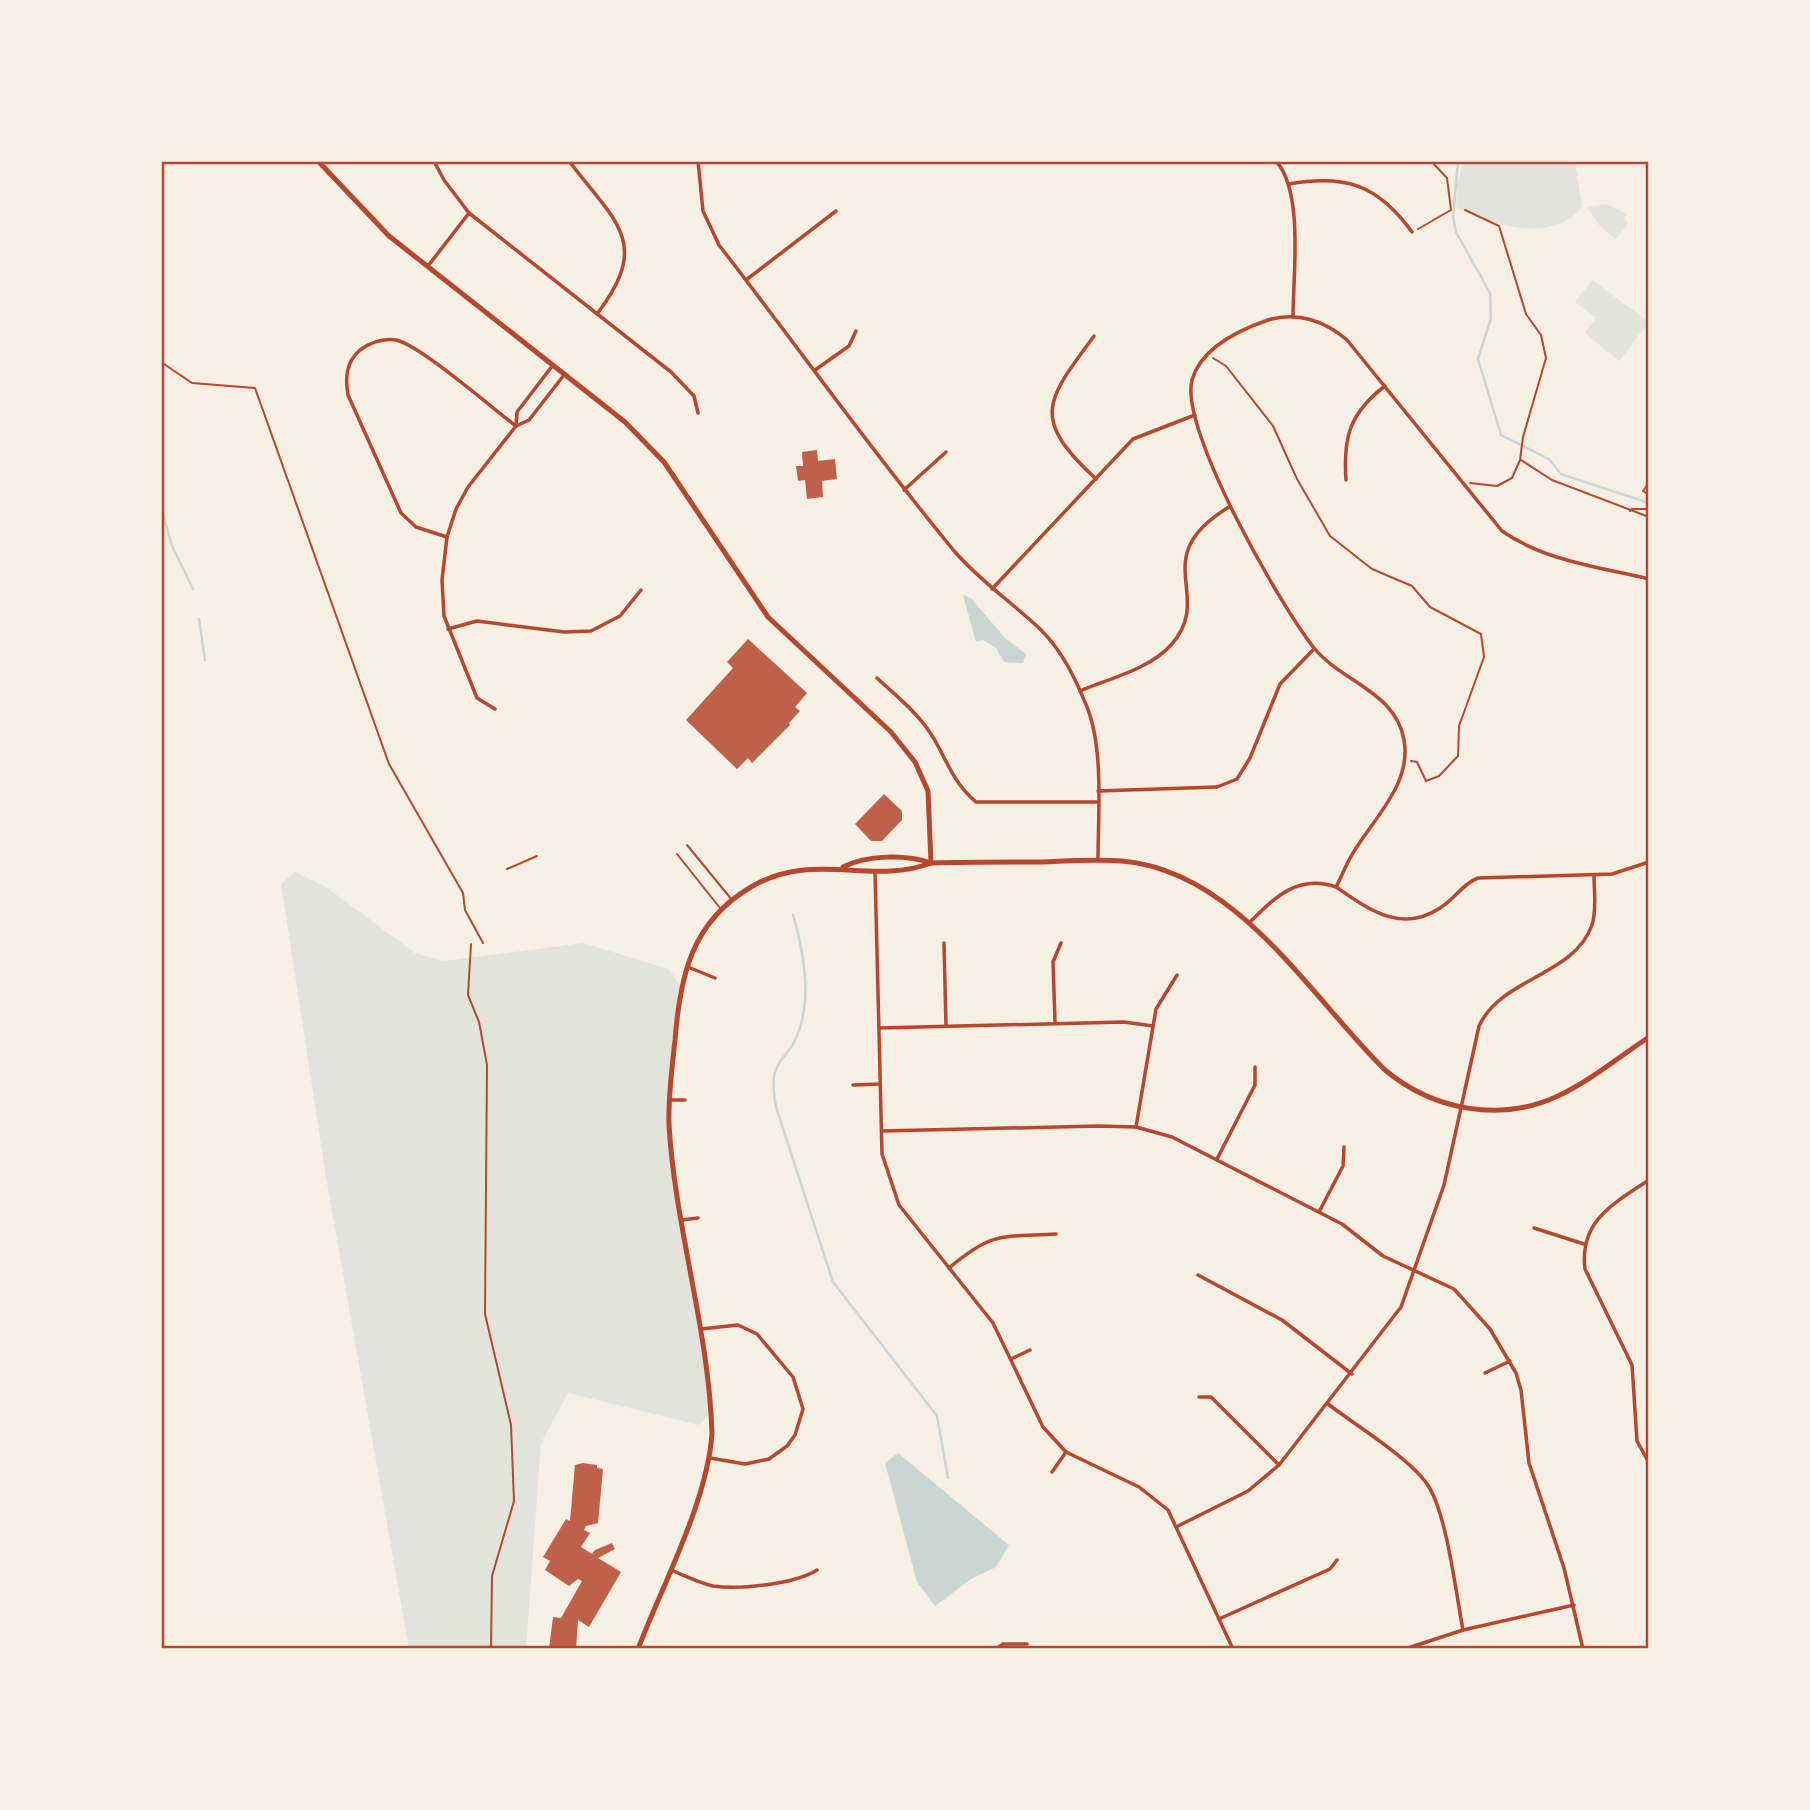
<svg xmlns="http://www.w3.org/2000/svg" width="1810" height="1810" font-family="'PT Sans',sans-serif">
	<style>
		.green { fill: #e2e4dc }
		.water { fill: #c9d6d2 }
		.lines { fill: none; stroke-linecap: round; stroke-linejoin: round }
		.stream { stroke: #c9d6d2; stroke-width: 2.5 }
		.building { fill: #bf614a }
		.path { stroke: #b5482f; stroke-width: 2 }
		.service { stroke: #b5482f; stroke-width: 2 }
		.minor { stroke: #b5482f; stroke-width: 3.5 }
		.secondary { stroke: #b5482f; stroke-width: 5 }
		.neatline { fill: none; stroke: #b5482f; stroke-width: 2.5 }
	</style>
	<rect width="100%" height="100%" fill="#f6efe4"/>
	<g class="green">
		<path d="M 1464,161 L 1575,161 L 1582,206 C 1566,232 1524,232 1497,223 C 1482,219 1471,210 1456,209 L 1457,185 Z"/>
		<path d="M 1606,204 L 1627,214 L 1624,218 L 1628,224 L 1616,239 L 1599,225 L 1587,207 Z"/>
		<path d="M 1592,280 L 1649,322 L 1619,361 L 1585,333 L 1596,318 L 1575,302 Z"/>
		<path d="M 295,872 L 326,887 L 415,953 L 444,961 L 583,943 L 669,969 L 681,987 L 669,1122 L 711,1413 L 699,1425 L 568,1393 L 541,1443 L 526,1649 L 409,1649 L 326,1177 L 281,884 Z"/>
	</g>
	<g class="water">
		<path d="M 963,595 L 971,598 L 1005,638 L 1026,654 L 1023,663 L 1004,662 L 996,648 L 983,640 L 976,642 Z"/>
		<path d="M 898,1453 L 1009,1545 L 996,1567 L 971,1579 L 935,1606 L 917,1582 L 885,1463 Z"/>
	</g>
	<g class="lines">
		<g class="stream">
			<path d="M 1458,161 L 1453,217 L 1456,232 L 1490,293 L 1491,318 L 1478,359 L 1501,435 L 1549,459 L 1561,474 L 1649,503"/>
			<path d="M 161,508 L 172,546 L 193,589"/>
			<path d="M 199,619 L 205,660"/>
			<path d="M 793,915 C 803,949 811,993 800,1028 C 788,1066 766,1054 776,1107 L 833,1282 L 937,1416 L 948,1478"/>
		</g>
	</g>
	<g class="building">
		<path d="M 817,450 L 818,461 L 835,459 L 837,479 L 822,481 L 823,497 L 807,499 L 805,480 L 798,481 L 796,466 L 803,466 L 802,452 Z"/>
		<path d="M 748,639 L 807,693 L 795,707 L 800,711 L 789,723 L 790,725 L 752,763 L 748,758 L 737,769 L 686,720 L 733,668 L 727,662 Z"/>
		<path d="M 884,794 L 902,811 L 902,820 L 882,841 L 871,841 L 855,824 Z"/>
		<path d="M 583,1463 L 597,1465 L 597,1468 L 603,1469 L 598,1523 L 586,1526 L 584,1530 L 590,1533 L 581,1547 L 592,1554 L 595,1550 L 612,1543 L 615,1549 L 598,1558 L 621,1572 L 589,1627 L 578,1620 L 576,1649 L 549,1649 L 553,1617 L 561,1618 L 582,1581 L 578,1579 L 569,1586 L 545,1570 L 550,1561 L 543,1557 L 566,1519 L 570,1521 L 575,1465 Z"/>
	</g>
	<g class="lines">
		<g class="path">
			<path d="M 1465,210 L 1499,226 L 1526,314 L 1541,335 L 1546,358 L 1523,437 L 1520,460 L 1512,478 L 1497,486 L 1470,483"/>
			<path d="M 1418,229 L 1451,210 L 1447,178 L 1431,161"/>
			<path d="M 1213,358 L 1226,366 L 1273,426 L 1297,479 L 1330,536 L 1372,569 L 1412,586 L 1430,607 L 1481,634 L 1484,657 L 1459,726 L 1458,756 L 1439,776 L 1426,781 L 1417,762 L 1411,761"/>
			<path d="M 161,362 L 192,383 L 255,388 L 389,764 L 463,893 L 465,910 L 483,943"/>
			<path d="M 1521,460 L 1552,480 L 1649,517"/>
			<path d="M 1649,482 L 1643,491 L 1649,495"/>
			<path d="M 1630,511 L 1632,509 L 1649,509"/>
			<path d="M 471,944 L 468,995 L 479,1022 L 487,1065 L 485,1314 L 511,1425 L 514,1501 L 492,1576 L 491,1649"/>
		</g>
		<g class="service">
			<path d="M 687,845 L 732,900"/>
			<path d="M 677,854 L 720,908"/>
			<path d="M 507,869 L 537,856"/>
		</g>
		<g class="minor">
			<path d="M 434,161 L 444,180 L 469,213 L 671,372 L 694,396 L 698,413"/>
			<path d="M 569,161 C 615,222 652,242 597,314"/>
			<path d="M 698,161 L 703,211 L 719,245 C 798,347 873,453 955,552 C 981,582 1013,603 1041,630 C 1063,652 1076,680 1087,707 C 1104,749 1098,815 1098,860"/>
			<path d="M 1276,161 C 1304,192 1293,276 1293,317"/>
			<path d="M 1289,184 C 1346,174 1378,185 1412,232"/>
			<path d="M 428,266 L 469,213"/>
			<path d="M 746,280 L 836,211"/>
			<path d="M 1094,336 C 1046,401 1030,418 1096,479"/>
			<path d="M 815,370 L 849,346 L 856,331"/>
			<path d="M 516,426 L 517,412 L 553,365"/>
			<path d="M 1346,480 C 1343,436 1350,413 1385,386"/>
			<path d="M 904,490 L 946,452"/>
			<path d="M 447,537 L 416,527 L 401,513 L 348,395 C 345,378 346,362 360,350 C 371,342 383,338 396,340 C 420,345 492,408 516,426"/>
			<path d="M 1649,579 C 1599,567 1545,561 1502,531 L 1347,340 C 1325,321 1297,311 1268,320 C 1239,330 1201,348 1192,380 C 1179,429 1281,607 1314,648 C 1342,682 1396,692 1404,740 C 1412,784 1373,819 1353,853 C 1346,864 1342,876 1336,887 C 1368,909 1401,934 1440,908 C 1455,899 1462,884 1478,878 L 1612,874 L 1649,862"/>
			<path d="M 992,589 L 1133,439 L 1195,415"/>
			<path d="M 448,629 L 477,621 L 564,632 L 591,631 L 620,616 L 641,590"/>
			<path d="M 877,678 C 895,695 917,712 931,734 C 947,759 952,782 976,802 L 1097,802"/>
			<path d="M 1080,691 C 1108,679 1150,669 1171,645 C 1216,595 1145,558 1229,507"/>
			<path d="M 495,709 L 477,698 L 444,616 L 442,580 L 447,537 L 456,509 L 468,487 L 516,426 L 529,420 L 564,375"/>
			<path d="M 1098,791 L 1217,787 L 1237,779 L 1250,758 L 1280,684 L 1314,649"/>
			<path d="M 875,871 L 882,1154 L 899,1205 L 993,1323 L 1043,1427 L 1066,1452 L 1139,1487 L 1168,1510 L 1233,1649"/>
			<path d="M 1249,923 C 1275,897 1298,874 1336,887"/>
			<path d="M 944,943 L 946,1026"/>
			<path d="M 688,967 L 715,978"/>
			<path d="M 1055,1022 L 1053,962 L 1061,943"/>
			<path d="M 879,1028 L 1124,1022 L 1153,1026"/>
			<path d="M 853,1085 L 880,1084"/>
			<path d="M 670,1100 L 685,1100"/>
			<path d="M 1136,1127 L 1156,1009 L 1177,975"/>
			<path d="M 882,1131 L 1098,1126 L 1136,1127 L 1172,1137 L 1342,1224 L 1383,1256 L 1454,1289 L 1490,1329 L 1516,1373 L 1521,1390 L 1529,1463 L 1564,1568 L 1583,1649"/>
			<path d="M 1217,1159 L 1255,1085 L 1255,1067"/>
			<path d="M 1649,1180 C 1614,1203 1579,1221 1585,1269 L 1632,1365 L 1637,1441 L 1649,1463"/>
			<path d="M 1319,1212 L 1343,1166 L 1344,1147"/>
			<path d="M 682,1220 L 698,1218"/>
			<path d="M 1534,1228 L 1584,1244"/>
			<path d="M 949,1268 C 993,1231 1001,1237 1056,1234"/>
			<path d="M 1198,1275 L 1282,1320 L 1352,1374"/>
			<path d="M 701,1329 L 738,1325 L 757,1334 L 793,1377 L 803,1409 L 795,1435 L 787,1446 L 769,1459 L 745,1464 L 710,1458"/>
			<path d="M 1011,1359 L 1030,1350"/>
			<path d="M 1485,1373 L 1510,1361"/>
			<path d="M 1199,1397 L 1211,1397 L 1279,1465"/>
			<path d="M 1328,1404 C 1355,1425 1413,1460 1429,1487 C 1447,1516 1456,1594 1463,1630"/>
			<path d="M 1052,1472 L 1066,1452"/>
			<path d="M 1178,1526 L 1248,1491 L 1279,1465 L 1401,1307 L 1444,1185 L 1479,1026 C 1502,977 1574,976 1592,925 C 1597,910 1594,891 1594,876"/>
			<path d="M 671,1570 C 685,1576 699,1583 713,1586 C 739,1590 795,1584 817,1570"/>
			<path d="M 1219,1619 L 1330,1569 L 1337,1560"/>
			<path d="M 996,1649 L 1003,1644 L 1027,1644"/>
			<path d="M 1405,1649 L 1463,1630 L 1574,1605"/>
		</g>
		<g class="secondary">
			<path d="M 318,161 L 389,236 L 625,422 L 664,462 L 768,617 L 891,732 L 915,762 L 928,791 L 931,863"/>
			<path d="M 843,867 C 866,855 906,854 931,863 C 968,862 1006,862 1043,862 C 1069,861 1096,859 1122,861 C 1237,871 1309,995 1385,1070 C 1433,1110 1500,1123 1558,1096 C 1590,1081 1619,1057 1649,1037"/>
			<path d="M 638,1649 C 663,1584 707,1502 712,1434 C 709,1330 675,1228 669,1125 C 668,1097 672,1068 675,1040 C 680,977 691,922 751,887 C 814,850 870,886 931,863"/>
		</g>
	</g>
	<rect width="1810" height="1810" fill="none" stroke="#f6efe4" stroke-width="326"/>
	<rect x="163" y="163" width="1484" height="1484" class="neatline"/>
</svg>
